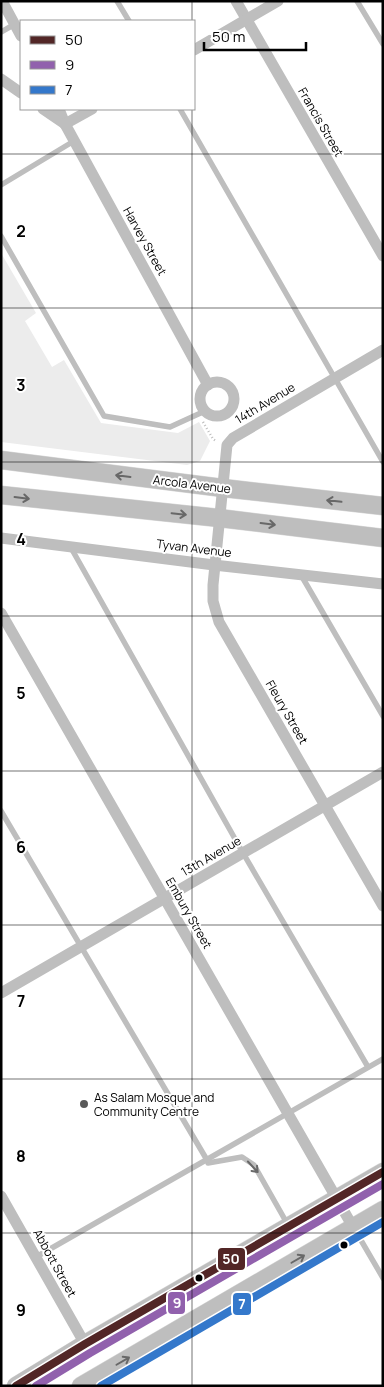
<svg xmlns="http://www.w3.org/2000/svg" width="384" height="1387" font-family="Manrope,sans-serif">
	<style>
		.green { fill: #ececec }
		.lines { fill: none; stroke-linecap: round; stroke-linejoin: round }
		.primary-casing { stroke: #dbdbdb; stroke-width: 19 }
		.path { stroke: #b9b9b9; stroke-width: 2.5; stroke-dasharray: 1 2.5; stroke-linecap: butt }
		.lane { stroke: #bebebe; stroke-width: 5.5 }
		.street { stroke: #bebebe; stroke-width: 11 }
		.primary { stroke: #bebebe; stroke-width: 18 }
		.bus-1-casing { stroke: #fff; stroke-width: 11 }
		.bus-2-casing { stroke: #fff; stroke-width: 11 }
		.bus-3-casing { stroke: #fff; stroke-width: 11 }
		.bus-1 { stroke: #522626; stroke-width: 8 }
		.bus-2 { stroke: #9161ad; stroke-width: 8 }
		.bus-3 { stroke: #3478cb; stroke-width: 8 }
		.oneway { stroke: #686868 }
		.grid { fill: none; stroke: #000; stroke-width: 1; stroke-opacity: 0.55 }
		.poi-dot { fill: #595959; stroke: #fff; stroke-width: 2 }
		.bus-dot { fill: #000; stroke: #fff; stroke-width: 2 }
		.labels { text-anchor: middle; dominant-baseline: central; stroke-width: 4; stroke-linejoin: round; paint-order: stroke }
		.street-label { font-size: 12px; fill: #000; stroke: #fff }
		.poi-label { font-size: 12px; fill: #000; stroke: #fff; text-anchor: start }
		.grid-label { font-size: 16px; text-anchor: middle; font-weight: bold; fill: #000; stroke: #fff; stroke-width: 4; stroke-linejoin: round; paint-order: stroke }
		.line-badge { stroke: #fff; stroke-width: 2 }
		.badge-label { font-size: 14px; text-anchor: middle; font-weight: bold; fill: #fff }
	</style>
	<rect width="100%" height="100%" fill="#fff"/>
	<path class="green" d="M 1,253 L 36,313 L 25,321 L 52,367 L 64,360 L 101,423 L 178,433 L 199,422 L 210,441 L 200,461 L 187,465 L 1,442 Z"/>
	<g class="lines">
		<defs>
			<g id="primary">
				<path d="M 1,460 L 223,488 L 383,506"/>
				<path d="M 1,495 L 219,518 L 383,538"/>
				<path d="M 16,1386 L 85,1344 L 383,1172"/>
				<path d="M 81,1386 L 383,1210"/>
			</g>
		</defs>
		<use href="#primary" class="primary-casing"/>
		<path class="path" d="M 203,422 L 213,439 L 216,441"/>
		<g class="lane">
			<path d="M 117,1 L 129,21"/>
			<path d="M 357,1 L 383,44"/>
			<path d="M 1,32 L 15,24"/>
			<path d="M 180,109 L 383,462"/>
			<path d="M 1,185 L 74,141"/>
			<path d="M 1,236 L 104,416 L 170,427 L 205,411"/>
			<path d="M 70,546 L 243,853 L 368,1067"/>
			<path d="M 301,575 L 383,716"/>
			<path d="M 1,811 L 207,1160"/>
			<path d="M 208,1163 L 242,1157 L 254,1165 L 288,1225"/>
			<path d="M 355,1230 L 383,1278"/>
			<path d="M 36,1257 L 383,1059"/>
		</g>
		<g class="street">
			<path d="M 2,1 L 21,36"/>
			<path d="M 236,1 L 383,256"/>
			<path d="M 194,50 L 278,1"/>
			<path d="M 1,79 L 21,93"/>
			<path d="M 43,109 L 65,124"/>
			<path d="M 59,109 L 65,124 L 208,385"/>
			<path d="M 65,124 L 92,109"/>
			<path d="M 383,350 L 233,438 L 227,445 L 213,585 L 213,601 L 219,622 L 383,906"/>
			<circle cx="217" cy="399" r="17"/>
			<path d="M 1,538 L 214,565 L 383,584"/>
			<path d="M 1,613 L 353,1227"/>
			<path d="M 1,993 L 383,772"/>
			<path d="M 1,1196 L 85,1344"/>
		</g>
		<use href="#primary" class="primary"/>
		<defs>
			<path id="bus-1" d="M 16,1386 L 85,1344 L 383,1172"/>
			<path id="bus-2" d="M 36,1386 L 90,1353 L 383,1184"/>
			<path id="bus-3" d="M 101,1386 L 383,1222"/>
		</defs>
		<use href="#bus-1" class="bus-1-casing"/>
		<use href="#bus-2" class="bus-2-casing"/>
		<use href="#bus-3" class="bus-3-casing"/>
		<use href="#bus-1" class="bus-1"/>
		<use href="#bus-2" class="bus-2"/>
		<use href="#bus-3" class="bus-3"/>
	</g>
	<defs><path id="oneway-shaft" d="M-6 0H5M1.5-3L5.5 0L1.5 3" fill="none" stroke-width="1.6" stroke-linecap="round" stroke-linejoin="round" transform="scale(1.25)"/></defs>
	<g class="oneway">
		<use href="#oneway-shaft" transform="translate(123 476) rotate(-173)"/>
		<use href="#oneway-shaft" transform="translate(22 498) rotate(7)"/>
		<use href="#oneway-shaft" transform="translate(334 501) rotate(-174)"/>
		<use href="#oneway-shaft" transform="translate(179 514) rotate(6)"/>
		<use href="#oneway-shaft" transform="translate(268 524) rotate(7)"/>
		<use href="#oneway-shaft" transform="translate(253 1167) rotate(47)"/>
		<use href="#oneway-shaft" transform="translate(298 1259) rotate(-30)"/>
		<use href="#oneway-shaft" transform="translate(123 1361) rotate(-30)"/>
	</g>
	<path class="grid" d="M 192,1 L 192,21M 192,109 L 192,1386M 1,154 L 383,154M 1,308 L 383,308M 1,462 L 383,462M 1,616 L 383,616M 1,771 L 383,771M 1,925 L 383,925M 1,1079 L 383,1079M 1,1233 L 383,1233"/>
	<circle class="poi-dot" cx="84" cy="1104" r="5"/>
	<g class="bus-dot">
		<circle cx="344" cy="1245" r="4.5"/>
		<circle cx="199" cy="1278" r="4.5"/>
	</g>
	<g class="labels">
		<g class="street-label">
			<text transform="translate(321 122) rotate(60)">Francis Street</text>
			<text transform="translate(145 241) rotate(61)">Harvey Street</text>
			<text transform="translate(265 403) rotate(-31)">14th Avenue</text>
			<text transform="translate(192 484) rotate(7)">Arcola Avenue</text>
			<text transform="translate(194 548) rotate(7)">Tyvan Avenue</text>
			<text transform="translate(287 712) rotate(60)">Fleury Street</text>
			<text transform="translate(211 856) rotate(-30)">13th Avenue</text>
			<text transform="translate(189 913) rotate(60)">Embury Street</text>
			<text transform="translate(55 1263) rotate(61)">Abbott Street</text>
		</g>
		<g class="poi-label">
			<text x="94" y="1097">As Salam Mosque and<tspan x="94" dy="14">Community Centre</tspan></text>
		</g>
	</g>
	<g class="grid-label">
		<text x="21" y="237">2</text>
		<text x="21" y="391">3</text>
		<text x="21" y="545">4</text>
		<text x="21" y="699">5</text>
		<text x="21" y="853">6</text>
		<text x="21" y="1007">7</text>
		<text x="21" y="1162">8</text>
		<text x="21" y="1316">9</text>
	</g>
	<g class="line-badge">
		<rect x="217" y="1247" width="29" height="24" rx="5" fill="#522626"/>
		<rect x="167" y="1291" width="19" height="24" rx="5" fill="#9161ad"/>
		<rect x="232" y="1292" width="20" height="24" rx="5" fill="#3478cb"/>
	</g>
	<g class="badge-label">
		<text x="231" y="1264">50</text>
		<text x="177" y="1308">9</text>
		<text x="242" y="1309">7</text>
	</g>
	<rect width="384" height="1387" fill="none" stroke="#000000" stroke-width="5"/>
	<rect x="20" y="20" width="175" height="90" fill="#ffffff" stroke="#999999"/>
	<rect x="30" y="36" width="25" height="8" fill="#522626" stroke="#999999"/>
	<text x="65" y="45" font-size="15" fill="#000000">50</text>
	<rect x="30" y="61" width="25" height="8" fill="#9161ad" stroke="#999999"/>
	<text x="65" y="70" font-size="15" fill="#000000">9</text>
	<rect x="30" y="86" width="25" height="8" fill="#3478cb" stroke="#999999"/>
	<text x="65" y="95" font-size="15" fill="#000000">7</text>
	<path d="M204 42v8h102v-8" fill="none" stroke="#000000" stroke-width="2.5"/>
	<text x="212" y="42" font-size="15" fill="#000000" stroke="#ffffff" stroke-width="4" paint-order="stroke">50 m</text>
</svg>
